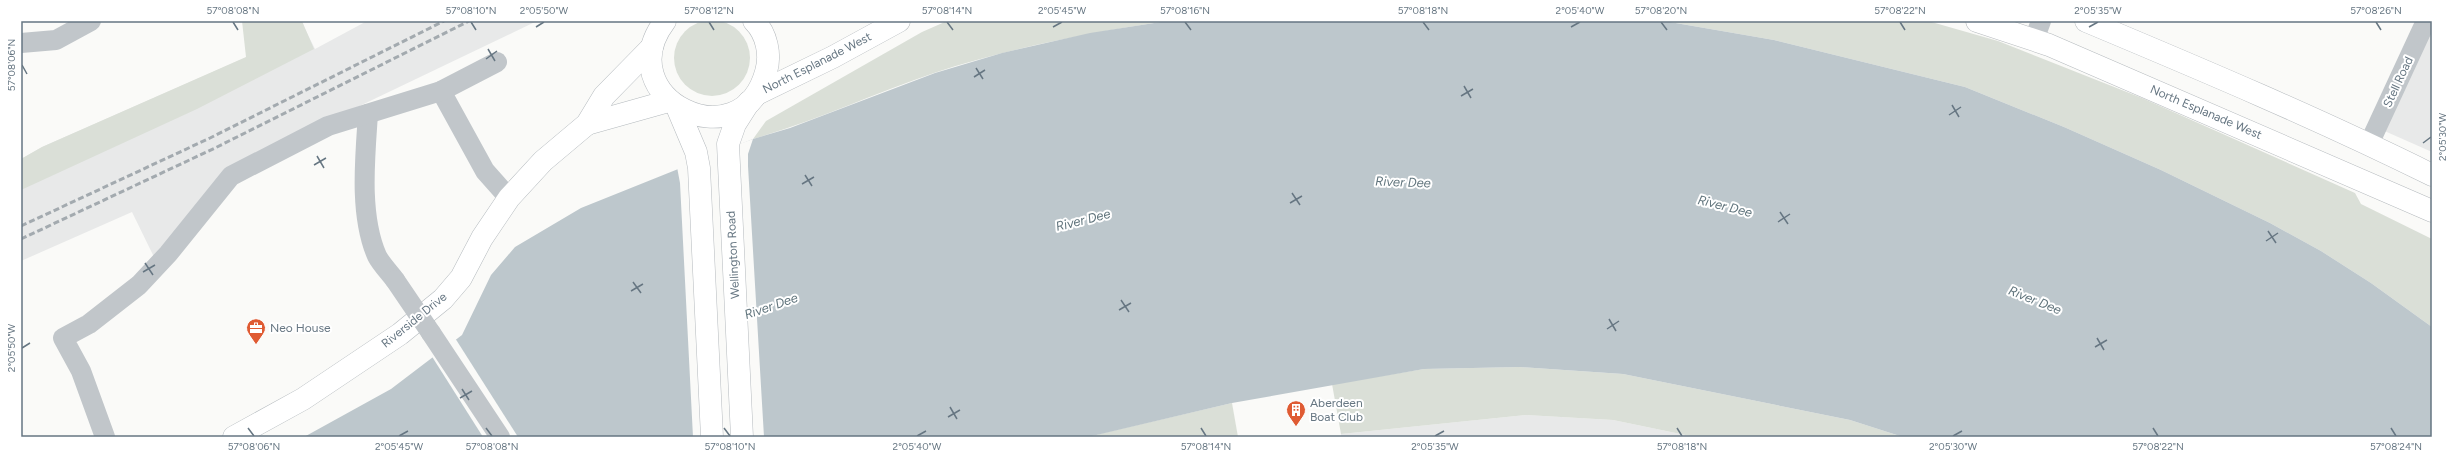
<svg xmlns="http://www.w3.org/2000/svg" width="2453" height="458" font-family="Figtree,sans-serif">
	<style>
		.built { fill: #e8e9e9 }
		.green { fill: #dadfd7 }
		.water { fill: #bdc7cc }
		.pier { fill: #fafaf8 }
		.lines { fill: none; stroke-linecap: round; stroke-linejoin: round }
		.secondary-casing { stroke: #b4babe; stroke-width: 23 }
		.primary-casing { stroke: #b5babe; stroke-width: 23 }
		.street { stroke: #c1c6ca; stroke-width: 20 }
		.secondary { stroke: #fff; stroke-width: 22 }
		.primary { stroke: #fff; stroke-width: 22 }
		.rail { stroke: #a3aaaf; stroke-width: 3; stroke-dasharray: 6 3; stroke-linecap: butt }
		.street-bridge { stroke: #c1c6ca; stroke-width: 20 }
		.ticks { fill: none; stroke: #667682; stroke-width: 1.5 }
		.labels { text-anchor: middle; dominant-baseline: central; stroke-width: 4; stroke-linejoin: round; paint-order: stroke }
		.street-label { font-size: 12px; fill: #667682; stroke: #fff }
		.poi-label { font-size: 12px; fill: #667682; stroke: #fff; text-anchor: start }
		.water-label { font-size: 13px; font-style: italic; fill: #60747c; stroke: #fff }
		.neatline { fill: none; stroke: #667682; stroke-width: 1.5 }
		.ticks-label { font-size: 10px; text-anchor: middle; fill: #667682 }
	</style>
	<rect width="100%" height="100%" fill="#fafaf8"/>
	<g class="built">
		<path d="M 367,21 L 537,21 L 226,170 L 154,257 L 132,212 L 21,261 L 21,159 L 42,147 L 247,57 L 305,29 L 315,49 Z"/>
		<path d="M 2432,21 L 2432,152 L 2380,129 Z"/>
		<path d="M 1526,415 L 1613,420 L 1695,437 L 1341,437 L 1341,434 Z"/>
	</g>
	<g class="green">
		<circle cx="712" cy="58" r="38"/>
		<path d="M 242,21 L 302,21 L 314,49 L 197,109 L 21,190 L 21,159 L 42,147 L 246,57 Z"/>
		<path d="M 947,21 L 1167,21 C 1088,33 1010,48 934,73 C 873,94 815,121 753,139 L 766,121 L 922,32 Z"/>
		<path d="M 1664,21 L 1928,21 L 1998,41 L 2142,98 L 2355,193 L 2361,204 L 2432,239 L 2432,327 L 2371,283 L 2321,251 L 2270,223 L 2161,170 L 2064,127 L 1965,87 L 1774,40 Z"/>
		<path d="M 1520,367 L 1623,374 L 1850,420 L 1903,437 L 1695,437 L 1613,420 L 1526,415 L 1341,434 L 1332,384 L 1424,369 Z"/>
		<path d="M 1232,403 L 1238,437 L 1088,437 L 1103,433 Z"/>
	</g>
	<path class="water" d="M 1167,21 L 1664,21 L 1774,40 L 1965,87 L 2064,127 L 2161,170 L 2270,223 L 2321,251 L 2371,283 L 2432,327 L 2432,437 L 1903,437 L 1850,420 L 1623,374 L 1520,367 L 1424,369 L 1232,403 L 1088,437 L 304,437 L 391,389 L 462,335 L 491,275 L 515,247 L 581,208 L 753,139 L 790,128 L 935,73 L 1002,53 L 1090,33 Z"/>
	<g class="pier">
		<path d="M 753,139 L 748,154 L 748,166 L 764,437 L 693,437 L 680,183 L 677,167 Z"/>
		<path d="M 455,338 L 518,437 L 483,437 L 431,355 Z"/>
	</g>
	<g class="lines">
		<defs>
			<g id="secondary">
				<path d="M 587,124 L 669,101"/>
				<path d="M 234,437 L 303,399 L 400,334 L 443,299 L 461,278 L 482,238 L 509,198 L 543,161 L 587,124 L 604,96 L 652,47"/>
			</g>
			<g id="primary">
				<path d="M 665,21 C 607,98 741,164 766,72 C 771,55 767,34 754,21"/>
				<path d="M 1977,21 L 2049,45 L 2432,211"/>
				<path d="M 2086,21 C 2203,70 2319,119 2432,175"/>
				<path d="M 757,94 L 833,57 L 899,21"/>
				<path d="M 677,107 L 696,152 L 699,168 L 712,437"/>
				<path d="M 742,437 L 728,144 L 735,124 L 749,102"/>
			</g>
		</defs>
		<use href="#secondary" class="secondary-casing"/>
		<use href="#primary" class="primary-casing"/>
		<g class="street">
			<path d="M 2034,40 L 2041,21"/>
			<path d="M 21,43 L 56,40 L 91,21"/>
			<path d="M 441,91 L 485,171 L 509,198"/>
			<path d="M 368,114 C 365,158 359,215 377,256 C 381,264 390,273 395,280"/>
			<path d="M 2369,144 L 2426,21"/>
			<path d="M 431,333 L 500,437"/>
			<path d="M 105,437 L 81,371 L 63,338 L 89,324 L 139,285 L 168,254 L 231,176 L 328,126 L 441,91 L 497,62"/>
		</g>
		<use href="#secondary" class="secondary"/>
		<use href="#primary" class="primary"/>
		<g class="rail">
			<path d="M 21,226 L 210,138 L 444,21"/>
			<path d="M 21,239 L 215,148 L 469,21"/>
		</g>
		<path class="street-bridge" d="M 395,280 L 431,333"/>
	</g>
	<path class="ticks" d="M 233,22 L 238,30M 471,22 L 476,30M 709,22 L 714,30M 947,22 L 953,30M 1185,22 L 1191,30M 1423,22 L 1429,30M 1661,22 L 1667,30M 1900,22 L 1905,30M 2376,22 L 2381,30M 536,27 L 544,22M 1053,27 L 1062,22M 1571,27 L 1580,22M 2089,27 L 2098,22M 488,49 L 495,61M 486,59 L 497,51M 22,65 L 27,74M 976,68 L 983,79M 974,77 L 985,70M 1464,86 L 1471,98M 1461,96 L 1473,89M 1952,105 L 1959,117M 1949,115 L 1961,107M 2423,143 L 2431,137M 317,156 L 324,168M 314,165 L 326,158M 805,175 L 812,186M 802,184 L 814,177M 1292,193 L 1300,205M 1290,203 L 1302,196M 1780,212 L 1788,224M 1778,222 L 1790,214M 2268,231 L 2276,243M 2266,241 L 2278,233M 145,263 L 153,275M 143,272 L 155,265M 633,282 L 641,293M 631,291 L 643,284M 1121,300 L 1129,312M 1119,310 L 1131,303M 1609,319 L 1616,331M 1607,329 L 1619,321M 2097,338 L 2104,350M 2095,347 L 2107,340M 22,348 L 30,343M 462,389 L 469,400M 460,398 L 472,391M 950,407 L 957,419M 948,417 L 960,410M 248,428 L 254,436M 486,428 L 492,436M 724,428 L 730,436M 1201,428 L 1206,436M 1677,428 L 1682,436M 2153,428 L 2158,436M 2391,428 L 2396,436M 399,436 L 408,431M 917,436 L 926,431M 1435,436 L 1444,431M 1953,436 L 1962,431"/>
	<defs>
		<symbol id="office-pin" viewBox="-11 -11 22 30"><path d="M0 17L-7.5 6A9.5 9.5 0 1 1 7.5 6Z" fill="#df5b33" stroke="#fff"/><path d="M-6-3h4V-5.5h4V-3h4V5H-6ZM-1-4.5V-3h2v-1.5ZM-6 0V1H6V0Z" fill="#fff"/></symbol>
		<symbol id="building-pin" viewBox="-11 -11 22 30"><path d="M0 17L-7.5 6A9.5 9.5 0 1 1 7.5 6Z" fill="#df5b33" stroke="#fff"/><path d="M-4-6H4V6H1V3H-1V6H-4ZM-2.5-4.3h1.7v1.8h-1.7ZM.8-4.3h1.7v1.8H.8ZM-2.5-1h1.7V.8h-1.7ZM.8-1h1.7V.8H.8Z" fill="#fff"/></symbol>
	</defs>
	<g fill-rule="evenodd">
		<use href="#office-pin" x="245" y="317" width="22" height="30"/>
		<use href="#building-pin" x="1285" y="399" width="22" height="30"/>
	</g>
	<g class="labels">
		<g class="street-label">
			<text transform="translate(817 63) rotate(-27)">North Esplanade West</text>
			<text transform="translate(2398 82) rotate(-65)">Stell Road</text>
			<text transform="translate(2206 112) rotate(23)">North Esplanade West</text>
			<text transform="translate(733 255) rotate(-93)">Wellington Road</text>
			<text transform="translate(414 320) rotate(-39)">Riverside Drive</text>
		</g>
		<g class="poi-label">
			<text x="270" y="328">Neo House</text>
			<text x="1310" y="403">Aberdeen<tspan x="1310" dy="14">Boat Club</tspan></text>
		</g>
		<g class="water-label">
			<text transform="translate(1403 182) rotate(2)">River Dee</text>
			<text transform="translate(1725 206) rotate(14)">River Dee</text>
			<text transform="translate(1083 220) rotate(-14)">River Dee</text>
			<text transform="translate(2035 300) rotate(22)">River Dee</text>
			<text transform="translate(771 306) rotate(-19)">River Dee</text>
		</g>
	</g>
	<rect width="2453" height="458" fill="none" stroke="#ffffff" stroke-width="44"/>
	<rect x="22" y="22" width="2409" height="414" class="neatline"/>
	<g class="ticks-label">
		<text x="233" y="14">57°08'08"N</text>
		<text x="471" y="14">57°08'10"N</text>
		<text x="544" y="14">2°05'50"W</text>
		<text x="709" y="14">57°08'12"N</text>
		<text x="947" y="14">57°08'14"N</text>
		<text x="1062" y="14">2°05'45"W</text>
		<text x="1185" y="14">57°08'16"N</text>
		<text x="1423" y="14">57°08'18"N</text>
		<text x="1580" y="14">2°05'40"W</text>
		<text x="1661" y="14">57°08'20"N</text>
		<text x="1900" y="14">57°08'22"N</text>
		<text x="2098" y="14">2°05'35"W</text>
		<text x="2376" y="14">57°08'26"N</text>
		<text transform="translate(11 65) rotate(-90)" y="4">57°08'06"N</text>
		<text transform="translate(2442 137) rotate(-90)" y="4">2°05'30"W</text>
		<text transform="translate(11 348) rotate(-90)" y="4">2°05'50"W</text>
		<text x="254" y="450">57°08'06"N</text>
		<text x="399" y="450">2°05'45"W</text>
		<text x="492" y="450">57°08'08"N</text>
		<text x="730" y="450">57°08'10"N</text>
		<text x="917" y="450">2°05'40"W</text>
		<text x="1206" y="450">57°08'14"N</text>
		<text x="1435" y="450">2°05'35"W</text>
		<text x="1682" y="450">57°08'18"N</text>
		<text x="1953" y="450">2°05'30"W</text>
		<text x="2158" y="450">57°08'22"N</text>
		<text x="2396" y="450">57°08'24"N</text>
	</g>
</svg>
